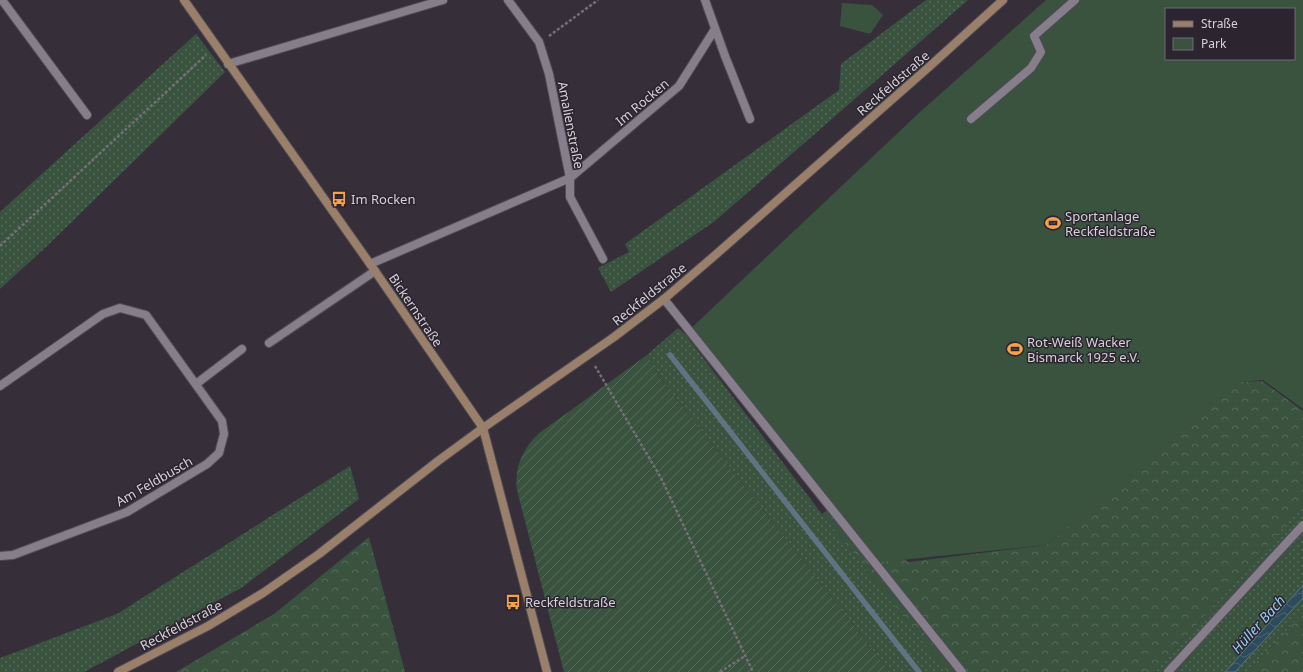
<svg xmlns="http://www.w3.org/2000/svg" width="1303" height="672" font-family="'Noto Sans',sans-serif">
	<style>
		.grass { fill: url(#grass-dots) }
		.forest { fill: url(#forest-crowns) }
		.park { fill: #3a533f; fill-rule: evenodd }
		.garden { fill: url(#garden-furrows) }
		.water { fill: url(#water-waves); stroke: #5f7382 }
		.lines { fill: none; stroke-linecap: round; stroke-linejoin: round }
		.stream { stroke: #5f7382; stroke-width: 5.5 }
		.lane-casing { stroke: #524b54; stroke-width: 10 }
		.street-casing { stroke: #524b54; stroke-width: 10 }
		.secondary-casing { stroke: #524b54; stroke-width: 10 }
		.path { stroke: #756f78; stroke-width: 2.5; stroke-dasharray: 3 2; stroke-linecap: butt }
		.lane { stroke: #877e8b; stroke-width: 8 }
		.street { stroke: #877e8b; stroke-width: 8 }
		.secondary { stroke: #9a806b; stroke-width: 8 }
		.labels { text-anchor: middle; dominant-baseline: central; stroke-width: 3; stroke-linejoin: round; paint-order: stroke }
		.street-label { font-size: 13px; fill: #d6d1d8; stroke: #2c2530 }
		.poi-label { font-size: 13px; fill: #d6d1d8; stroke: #2c2530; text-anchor: start }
		.water-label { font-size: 14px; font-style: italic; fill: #94cef2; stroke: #2c2530 }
	</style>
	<defs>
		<pattern id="grass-dots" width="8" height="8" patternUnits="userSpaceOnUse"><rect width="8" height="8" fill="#3a533f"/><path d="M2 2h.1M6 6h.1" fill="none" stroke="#566b5a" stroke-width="1.8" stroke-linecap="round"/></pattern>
		<pattern id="forest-crowns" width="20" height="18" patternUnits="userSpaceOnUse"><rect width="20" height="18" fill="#3a533f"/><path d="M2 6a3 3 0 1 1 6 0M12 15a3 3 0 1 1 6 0" fill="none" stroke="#566b5a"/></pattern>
		<pattern id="garden-furrows" width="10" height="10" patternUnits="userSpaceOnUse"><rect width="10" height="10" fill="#3a533f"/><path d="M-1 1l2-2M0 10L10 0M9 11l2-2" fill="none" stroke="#566b5a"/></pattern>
		<pattern id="water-waves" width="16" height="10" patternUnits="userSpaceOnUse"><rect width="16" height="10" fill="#2c4b5d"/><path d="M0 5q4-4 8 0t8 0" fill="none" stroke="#4a6474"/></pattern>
	</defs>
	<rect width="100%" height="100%" fill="#362f3a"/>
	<g class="grass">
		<path d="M 926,0 L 968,0 L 715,221 L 611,292 L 598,268 L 629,252 L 625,244 L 839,90 L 841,64 Z"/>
		<path d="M 196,34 L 225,72 L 47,246 L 0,289 L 0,212 Z"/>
		<path d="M 678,328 L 685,334 L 822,514 L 947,672 L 890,672 L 661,379 L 647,355 Z"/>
		<path d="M 350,466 L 359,499 L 241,588 L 84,672 L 0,672 L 0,658 L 117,614 Z"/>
		<path d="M 1303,505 L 1303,585 L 1225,672 L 1155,672 Z"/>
		<path d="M 1303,598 L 1303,613 L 1247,672 L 1235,672 Z"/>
	</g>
	<g class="forest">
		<path d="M 1262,381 L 1303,411 L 1303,505 L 1155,672 L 947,672 L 822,514 L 834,505 L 908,562 L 1046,545 L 1238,382 Z"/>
		<path d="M 369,537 L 405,672 L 176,672 L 274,614 Z"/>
		<path d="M 1303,613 L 1303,672 L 1247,672 Z"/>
	</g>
	<g class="park">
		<path d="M 1046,0 L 1303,0 L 1303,409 L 1263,380 L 1240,382 L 1046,545 L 871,563 L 685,334 L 920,112 ZM 1166,9 L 1294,9 L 1294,59 L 1166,59 Z"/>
		<path d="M 842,3 L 872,5 L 883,15 L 870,34 L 840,26 Z"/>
	</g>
	<path class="garden" d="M 647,355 L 661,379 L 890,672 L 564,672 L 517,490 C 514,468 522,450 538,434 Z"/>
	<path class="water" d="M 1303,585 L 1303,598 L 1235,672 L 1225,672 Z"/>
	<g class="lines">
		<path class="stream" d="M 670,355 L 919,672"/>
		<defs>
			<g id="lane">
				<path d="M 2,0 L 87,115"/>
				<path d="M 971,119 L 1031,68 L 1041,52 L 1034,36 L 1075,0"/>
				<path d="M 664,299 L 962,672"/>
				<path d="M 1168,672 L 1303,525"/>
			</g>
			<g id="street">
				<path d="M 508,0 L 539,42 L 549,74 L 570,178 L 570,197 L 603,259"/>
				<path d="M 705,0 L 725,56 L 750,119"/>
				<path d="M 228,64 L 443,0"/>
				<path d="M 370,264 L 570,178 L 679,86 L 715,29"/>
				<path d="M 269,343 L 375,271"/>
				<path d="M 196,384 L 242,349"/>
				<path d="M 0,386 L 103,314 L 120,308 L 146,315 L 222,421 L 224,434 L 219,453 L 207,464 L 127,512 L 13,555 L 0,556"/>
			</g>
			<g id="secondary">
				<path d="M 184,0 L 375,271 L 483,428 L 547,672"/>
				<path d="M 118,672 L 208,626 L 263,593 L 319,554 L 438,461 L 483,428 L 614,337 L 664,299 L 713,257 L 930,66 L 1003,0"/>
			</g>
		</defs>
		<use href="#lane" class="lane-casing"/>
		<use href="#street" class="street-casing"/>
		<use href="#secondary" class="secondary-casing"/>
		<g class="path">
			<path d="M 549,36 L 598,0"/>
			<path d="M 0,246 L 206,55"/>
			<path d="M 595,366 L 661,478 L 753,672"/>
			<path d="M 720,672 L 745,656"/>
		</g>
		<use href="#lane" class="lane"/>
		<use href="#street" class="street"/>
		<use href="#secondary" class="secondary"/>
	</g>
	<defs>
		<symbol id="bus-bare" viewBox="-9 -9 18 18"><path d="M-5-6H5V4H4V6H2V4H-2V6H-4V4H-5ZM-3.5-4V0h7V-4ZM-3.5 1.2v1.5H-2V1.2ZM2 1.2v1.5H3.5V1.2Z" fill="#f7a148" stroke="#2c2530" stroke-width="2.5" paint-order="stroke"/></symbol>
		<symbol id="stadium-bare" viewBox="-9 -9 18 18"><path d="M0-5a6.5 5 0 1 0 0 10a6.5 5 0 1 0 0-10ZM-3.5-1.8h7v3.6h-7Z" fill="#f7a148" stroke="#2c2530" stroke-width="2.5" paint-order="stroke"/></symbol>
	</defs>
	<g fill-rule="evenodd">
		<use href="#bus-bare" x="328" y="188" width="22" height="22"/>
		<use href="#stadium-bare" x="1042" y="212" width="22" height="22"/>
		<use href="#stadium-bare" x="1004" y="338" width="22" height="22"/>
		<use href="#bus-bare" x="502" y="591" width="22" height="22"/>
	</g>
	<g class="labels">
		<g class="street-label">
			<text transform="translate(893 83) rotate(-41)">Reckfeldstraße</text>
			<text transform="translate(642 102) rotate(-40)">Im Rocken</text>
			<text transform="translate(571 125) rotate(79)">Amalienstraße</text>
			<text transform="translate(649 294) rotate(-39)">Reckfeldstraße</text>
			<text transform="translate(416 310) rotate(56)">Bickernstraße</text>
			<text transform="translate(154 481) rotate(-30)">Am Feldbusch</text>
			<text transform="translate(181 625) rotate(-28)">Reckfeldstraße</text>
		</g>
		<g class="poi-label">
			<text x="351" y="199">Im Rocken</text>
			<text x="1065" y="216">Sportanlage<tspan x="1065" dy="15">Reckfeldstraße</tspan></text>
			<text x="1027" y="342">Rot-Weiß Wacker<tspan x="1027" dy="15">Bismarck 1925 e.V.</tspan></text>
			<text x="525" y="602">Reckfeldstraße</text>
		</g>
		<g class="water-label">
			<text transform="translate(1258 624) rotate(-48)">Hüller Bach</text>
		</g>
	</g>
	<rect x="1165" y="8" width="130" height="52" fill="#2c2530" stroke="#706a73"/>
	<rect x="1173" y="21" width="20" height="6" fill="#9a806b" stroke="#706a73"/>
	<text x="1201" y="28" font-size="12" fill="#d6d1d8">Straße</text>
	<rect x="1173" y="38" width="20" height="12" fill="#3a533f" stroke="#706a73"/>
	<text x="1201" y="48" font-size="12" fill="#d6d1d8">Park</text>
</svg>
